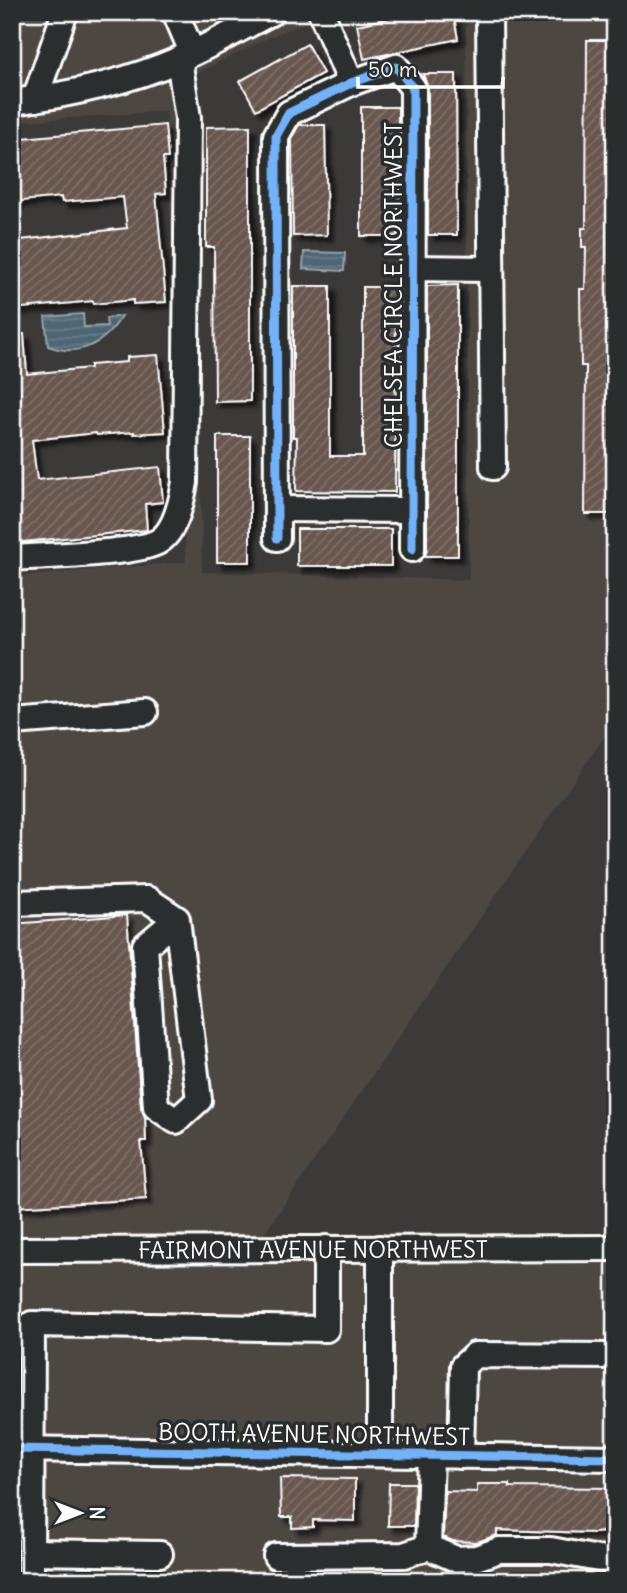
<svg xmlns="http://www.w3.org/2000/svg" width="627" height="1593" font-family="Delius,sans-serif">
	<style>
		.built { fill: #4d4743 }
		.water { fill: url(#water-rules); stroke: #95a3ab; stroke-width: 2 }
		.building { fill: url(#building-hatch); stroke: #fff; stroke-width: 2; filter: url(#shadow) }
		.lines { fill: none; stroke-linecap: round; stroke-linejoin: round }
		.minor-casing { stroke: #fff; stroke-width: 30 }
		.minor { stroke: #2a2d2e; stroke-width: 24 }
		.cycleway-casing { stroke: #2a2d2e; stroke-width: 13 }
		.cycleway { stroke: #73b2f8; stroke-width: 9 }
		.labels { text-anchor: middle; dominant-baseline: central; stroke-width: 7; stroke-linejoin: round; paint-order: stroke }
		.street-label { font-size: 23px; fill: #fff; stroke: #2a2d2e }
	</style>
	<defs>
		<pattern id="water-rules" width="6" height="5" patternUnits="userSpaceOnUse" patternTransform="scale(1.75)"><rect width="6" height="5" fill="#4e6673"/><path d="M0 2.5h6" fill="none" stroke="#697d88"/></pattern>
		<pattern id="building-hatch" width="6" height="6" patternUnits="userSpaceOnUse" patternTransform="scale(1.75)"><rect width="6" height="6" fill="#67574f"/><path d="M-1 1l2-2M0 6l6-6M5 7l2-2" fill="none" stroke="#7e7069"/></pattern>
		<filter id="shadow"><feDropShadow dx="5.5" dy="5.5" stdDeviation="2" flood-color="#0009"/></filter>
	</defs>
	<rect width="100%" height="100%" fill="#3c3a38"/>
	<filter id="ink" filterUnits="userSpaceOnUse"><feTurbulence type="fractalNoise" baseFrequency=".0143" numOctaves="2"/><feDisplacementMap in="SourceGraphic" scale="14" xChannelSelector="R" yChannelSelector="G"/><feConvolveMatrix kernelMatrix="1 2 1 2 8 2 1 2 1" color-interpolation-filters="sRGB"/></filter>
	<g filter="url(#ink)">
		<path class="built" d="M 12,12 L 332,12 L 265,39 L 195,74 L 202,572 L 469,580 L 466,12 L 615,12 L 615,721 L 249,1256 L 615,1251 L 615,1581 L 12,1581 L 12,577 L 186,562 L 166,111 L 12,122 Z"/>
		<g class="water">
			<path d="M 304,252 L 345,253 L 344,271 L 303,269 Z"/>
			<path d="M 83,314 L 84,327 L 107,326 L 106,318 L 122,316 C 104,344 81,358 48,346 L 45,317 Z"/>
		</g>
		<g class="building">
			<path d="M 417,12 L 453,12 L 458,39 L 364,59 L 357,25 Z"/>
			<path d="M 587,40 L 615,40 L 615,514 L 585,514 L 586,366 L 581,366 L 580,289 L 585,289 L 586,247 L 582,247 L 582,228 L 586,228 Z"/>
			<path d="M 307,44 L 323,73 L 256,110 L 240,81 Z"/>
			<path d="M 423,74 L 456,74 L 457,235 L 428,235 L 428,88 Z"/>
			<path d="M 361,107 L 398,107 L 398,235 L 395,236 L 361,236 Z"/>
			<path d="M 165,125 L 168,158 L 163,158 L 166,193 L 156,194 L 166,302 L 133,304 L 133,300 L 93,304 L 93,301 L 12,309 L 12,241 L 127,228 L 123,197 L 62,202 L 61,197 L 12,202 L 12,139 Z"/>
			<path d="M 299,125 L 325,125 L 327,235 L 293,236 L 292,137 Z"/>
			<path d="M 250,126 L 250,401 L 215,402 L 214,247 L 206,247 L 206,127 Z"/>
			<path d="M 458,285 L 458,556 L 425,556 L 427,549 L 427,286 Z"/>
			<path d="M 293,286 L 330,286 L 330,456 L 363,456 L 363,287 L 396,287 L 395,492 L 296,491 L 297,437 L 293,437 Z"/>
			<path d="M 24,334 L 27,374 L 90,368 L 90,365 L 127,362 L 127,357 L 158,355 L 165,432 L 134,434 L 134,432 L 97,435 L 96,433 L 32,440 L 37,480 L 160,467 L 163,502 L 145,504 L 147,530 L 12,543 L 12,335 Z"/>
			<rect x="217" y="436" width="33" height="126"/>
			<rect x="297" y="529" width="94" height="37"/>
			<path d="M 127,915 L 141,1108 L 145,1117 L 146,1141 L 141,1141 L 146,1199 L 12,1207 L 12,924 Z"/>
			<path d="M 280,1478 L 355,1479 L 355,1521 L 313,1520 L 313,1527 L 292,1528 L 292,1517 L 281,1517 Z"/>
			<path d="M 389,1483 L 415,1483 L 414,1526 L 388,1526 Z"/>
			<path d="M 477,1484 L 510,1484 L 510,1487 L 615,1488 L 615,1531 L 594,1533 L 497,1530 L 497,1535 L 477,1542 L 453,1541 L 443,1537 L 445,1491 L 477,1492 Z"/>
		</g>
		<g class="lines">
			<defs>
				<g id="minor">
					<path d="M 175,12 L 192,52"/>
					<path d="M 321,12 L 351,83"/>
					<path d="M 489,12 L 493,467"/>
					<path d="M 35,99 L 65,12"/>
					<path d="M 12,102 C 70,95 127,82 180,59 C 211,45 242,28 272,12"/>
					<path d="M 411,268 L 491,269"/>
					<path d="M 277,509 L 412,510"/>
					<path d="M 277,538 L 276,136 L 289,113 L 351,83 L 396,67 L 413,88 L 412,549"/>
					<path d="M 12,558 C 41,556 140,554 159,541 C 176,530 182,500 185,482 L 188,118 L 179,59"/>
					<path d="M 12,722 L 145,712"/>
					<path d="M 12,903 L 147,899 L 177,919 L 199,1100 L 176,1121 L 156,1107 L 145,946 L 177,919"/>
					<path id="s1" d="M 12,1250 L 615,1248"/>
					<path d="M 12,1449 L 615,1458"/>
					<path d="M 380,1454 L 380,1248"/>
					<path d="M 431,1456 L 428,1547 L 456,1559 L 476,1558 L 499,1550 L 551,1550 L 598,1559 L 615,1560"/>
					<path d="M 461,1456 L 463,1366 L 475,1355 L 615,1356"/>
					<path d="M 31,1552 L 160,1554"/>
					<path d="M 276,1556 L 404,1555 L 428,1547"/>
					<path d="M 31,1581 L 32,1324 L 326,1329 L 326,1248"/>
				</g>
			</defs>
			<use href="#minor" class="minor-casing"/>
			<use href="#minor" class="minor"/>
			<defs>
				<g id="cycleway">
					<path d="M 277,538 L 276,136 L 289,113 L 351,83 L 396,67 L 413,88 L 412,549"/>
					<path d="M 12,1449 L 615,1458"/>
				</g>
			</defs>
			<use href="#cycleway" class="cycleway-casing"/>
			<use href="#cycleway" class="cycleway"/>
		</g>
	</g>
	<g class="labels">
		<g class="street-label">
			<text transform="translate(393 285) rotate(-90)">CHELSEA CIRCLE NORTHWEST</text>
			<text stroke="none"><textPath href="#s1" startOffset="301">FAIRMONT AVENUE NORTHWEST</textPath></text>
			<text transform="translate(314 1434) rotate(1)">BOOTH AVENUE NORTHWEST</text>
		</g>
	</g>
	<rect width="627" height="1593" fill="none" stroke="#2a2d2e" stroke-width="42"/>
	<rect x="21" y="21" width="585" height="1551" fill="none" stroke="#fff" stroke-width="2.5" filter="url(#ink)"/>
	<g transform="translate(80 1513) rotate(90)" stroke="#2a2d2e" stroke-width="5" paint-order="stroke">
	<path d="M0-5L12 26L0 18L-12 26Z" fill="#ffffff"/>
	<text y="-10" font-size="19" font-weight="bold" text-anchor="middle" fill="#ffffff">N</text>
	</g>
	<path d="M358 77v10h145v-10" fill="none" stroke="#ffffff" stroke-width="3.5"/>
	<text x="368" y="77" font-size="21" fill="#ffffff" stroke="#2a2d2e" stroke-width="5" paint-order="stroke">50 m</text>
</svg>
